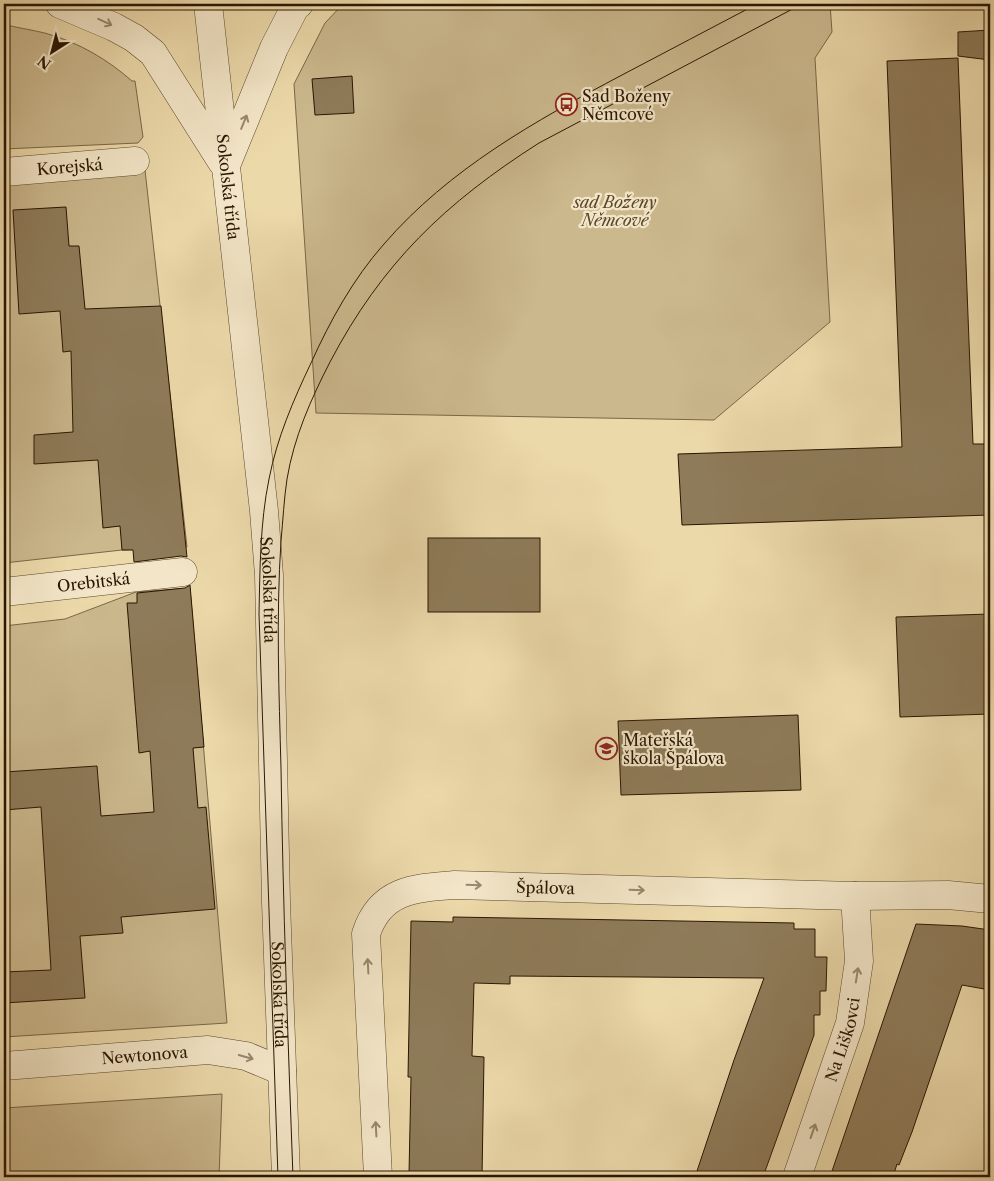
<svg xmlns="http://www.w3.org/2000/svg" width="994" height="1181" font-family="'Libre Caslon Text',serif">
	<style>
		.green { fill: #cbb88d; stroke: #7a6747 }
		.building { fill: #8e7b59; stroke: #291601 }
		.lines { fill: none; stroke-linecap: round; stroke-linejoin: round }
		.minor-casing { stroke: #5a472b; stroke-width: 29 }
		.tertiary-casing { stroke: #5a472b; stroke-width: 29 }
		.minor { stroke: #f3e6c8; stroke-width: 28 }
		.tertiary { stroke: #f3e6c8; stroke-width: 28 }
		.tram { stroke: #291601; stroke-width: 1 }
		.oneway { stroke: #98886e }
		.labels { text-anchor: middle; dominant-baseline: central; stroke-width: 4.5; stroke-linejoin: round; paint-order: stroke }
		.poi-label { font-size: 16px; fill: #291601; stroke: #f3e6c8; text-anchor: start }
		.street-label { font-size: 16px; fill: #291601; stroke: #f3e6c8 }
		.park-label { font-size: 16px; font-style: italic; fill: #5a472b; stroke: #f3e6c8 }
	</style>
	<rect width="100%" height="100%" fill="#ecd9aa"/>
	<filter id="stains"><feTurbulence type="fractalNoise" baseFrequency=".004" numOctaves="4"/><feColorMatrix values="0 0 0 0 .2 0 0 0 0 .09 0 0 0 0 .02 0 0 0 .5 -.17"/></filter>
	<radialGradient id="worn" r=".72"><stop offset=".6" stop-color="#630" stop-opacity="0"/><stop offset="1" stop-color="#630" stop-opacity=".3"/></radialGradient>
	<g class="green">
		<path d="M 343,4 L 830,4 L 832,32 L 815,58 L 830,322 L 714,420 L 316,413 L 294,84 L 325,23 Z"/>
		<path d="M 4,24 C 7,26 39,31 48,34 C 80,43 108,60 132,81 L 135,81 L 143,137 L 138,143 L 4,149 Z"/>
		<path d="M 145,170 L 187,547 L 122,550 L 4,563 L 4,181 Z"/>
		<path d="M 190,588 L 227,1023 L 4,1037 L 4,626 L 65,619 L 136,592 Z"/>
		<path d="M 222,1094 L 219,1177 L 4,1177 L 4,1108 Z"/>
	</g>
	<g class="building">
		<path d="M 990,30 L 990,60 L 958,56 L 958,32 Z"/>
		<path d="M 958,58 L 973,444 L 990,444 L 990,515 L 682,525 L 678,454 L 902,447 L 887,61 Z"/>
		<path d="M 352,76 L 354,113 L 315,115 L 312,79 Z"/>
		<path d="M 66,207 L 69,246 L 79,246 L 85,309 L 161,306 L 187,557 L 181,556 L 134,562 L 133,550 L 122,550 L 120,526 L 103,528 L 98,460 L 34,464 L 34,435 L 73,432 L 71,351 L 63,352 L 60,311 L 19,314 L 13,210 Z"/>
		<rect x="428" y="538" width="112" height="74"/>
		<path d="M 190,585 L 204,747 L 193,748 L 198,808 L 206,807 L 215,909 L 121,917 L 123,933 L 80,936 L 85,998 L 4,1003 L 4,972 L 51,970 L 41,807 L 4,810 L 4,772 L 97,766 L 101,816 L 154,812 L 150,751 L 139,753 L 127,603 L 137,603 L 137,593 L 185,588 Z"/>
		<path d="M 990,614 L 990,714 L 900,717 L 896,617 Z"/>
		<path d="M 798,715 L 801,790 L 621,795 L 618,721 Z"/>
		<path d="M 453,917 L 794,923 L 794,929 L 815,929 L 815,957 L 827,957 L 826,991 L 820,991 L 820,1015 L 814,1015 L 814,1035 L 763,1177 L 695,1177 L 734,1060 L 764,978 L 510,976 L 510,984 L 474,983 L 472,1056 L 484,1057 L 482,1177 L 412,1177 L 412,1174 L 409,1174 L 411,1077 L 408,1077 L 411,921 L 453,922 Z"/>
		<path d="M 916,924 L 962,926 L 990,930 L 990,990 L 962,985 L 912,1132 L 899,1165 L 897,1164 L 893,1177 L 830,1177 Z"/>
	</g>
	<g class="lines">
		<defs>
			<g id="minor">
				<path id="s1" d="M 4,172 L 135,161"/>
				<path id="s2" d="M 4,592 L 183,572"/>
				<path id="s3" d="M 4,1066 L 208,1050 L 246,1056 L 282,1071"/>
				<path id="s4" d="M 378,1177 L 366,934 C 380,890 414,888 454,885 L 855,896 L 948,895 L 990,899"/>
				<path id="s5" d="M 797,1177 L 850,1023 L 859,961 L 855,896"/>
			</g>
			<g id="tertiary">
				<path d="M 60,4 L 114,27 L 134,38 L 153,53 L 222,162"/>
				<path id="s6" d="M 208,4 L 264,511 L 269,575 L 276,902 L 286,1177"/>
				<path d="M 227,163 L 274,48 L 295,7 L 299,4"/>
			</g>
		</defs>
		<use href="#minor" class="minor-casing"/>
		<use href="#tertiary" class="tertiary-casing"/>
		<use href="#minor" class="minor"/>
		<use href="#tertiary" class="tertiary"/>
		<g class="tram">
			<path d="M 278,1177 L 259,614 C 260,569 260,523 269,479 C 277,438 293,401 311,363 C 330,321 353,279 384,244 C 449,169 535,121 622,75 C 667,51 712,28 757,4"/>
			<path d="M 293,1177 C 288,1041 283,905 281,768 C 279,693 276,617 281,541 C 283,520 284,499 287,479 C 294,437 311,399 330,362 C 382,263 445,203 539,143 L 802,4"/>
		</g>
	</g>
	<defs><path id="oneway-shaft" d="M-6 0H5M1.5-3L5.5 0L1.5 3" fill="none" stroke-width="1.6" stroke-linecap="round" stroke-linejoin="round" transform="scale(1.25)"/></defs>
	<g class="oneway">
		<use href="#oneway-shaft" transform="translate(105 22) rotate(25)"/>
		<use href="#oneway-shaft" transform="translate(244 122) rotate(-68)"/>
		<use href="#oneway-shaft" transform="translate(474 885) rotate(2)"/>
		<use href="#oneway-shaft" transform="translate(637 890) rotate(2)"/>
		<use href="#oneway-shaft" transform="translate(368 966) rotate(-93)"/>
		<use href="#oneway-shaft" transform="translate(857 975) rotate(-81)"/>
		<use href="#oneway-shaft" transform="translate(246 1057) rotate(16)"/>
		<use href="#oneway-shaft" transform="translate(376 1129) rotate(-93)"/>
		<use href="#oneway-shaft" transform="translate(813 1131) rotate(-71)"/>
	</g>
	<defs>
		<symbol id="bus-ring" viewBox="-11 -11 22 22"><circle r="9.5" fill="#f3e6c8" stroke="#8f2418" stroke-width="1.5"/><path d="M-5-6H5V4H4V6H2V4H-2V6H-4V4H-5ZM-3.5-4V0h7V-4ZM-3.5 1.2v1.5H-2V1.2ZM2 1.2v1.5H3.5V1.2Z" fill="#8f2418"/></symbol>
		<symbol id="school-ring" viewBox="-11 -11 22 22"><circle r="9.5" fill="#f3e6c8" stroke="#8f2418" stroke-width="1.5"/><path d="M0-5L7-2L0 1L-7-2ZM-4 1L0 2.5L4 1V4Q0 6-4 4Z" fill="#8f2418"/></symbol>
	</defs>
	<g fill-rule="evenodd">
		<use href="#bus-ring" x="554" y="92" width="25" height="25"/>
		<use href="#school-ring" x="594" y="736" width="25" height="25"/>
	</g>
	<g class="labels">
		<g class="poi-label">
			<text x="582" y="96">Sad Boženy<tspan x="582" dy="18">Němcové</tspan></text>
			<text x="623" y="740">Mateřská<tspan x="623" dy="18">škola Špálova</tspan></text>
		</g>
		<g class="street-label">
			<text stroke="none"><textPath href="#s1" startOffset="66">Korejská</textPath></text>
			<text stroke="none"><textPath href="#s6" startOffset="184">Sokolská třída</textPath></text>
			<text stroke="none"><textPath href="#s2" startOffset="90">Orebitská</textPath></text>
			<text stroke="none"><textPath href="#s6" startOffset="589">Sokolská třída</textPath></text>
			<text stroke="none"><textPath href="#s4" startOffset="444">Špálova</textPath></text>
			<text stroke="none"><textPath href="#s6" startOffset="994">Sokolská třída</textPath></text>
			<text stroke="none"><textPath href="#s5" startOffset="145">Na Liškovci</textPath></text>
			<text stroke="none"><textPath href="#s3" startOffset="141">Newtonova</textPath></text>
		</g>
		<g class="park-label">
			<text x="615" y="202">sad Boženy<tspan x="615" dy="18">Němcové</tspan></text>
		</g>
	</g>
	<rect width="994" height="1181" fill="none" stroke="#ecd9aa" stroke-width="20"/>
	<rect x="5" y="5" width="984" height="1171" fill="none" stroke="#291601" stroke-width="2.5"/>
	<rect x="10" y="10" width="974" height="1161" fill="none" stroke="#291601"/>
	<g transform="translate(52 52) rotate(216)" stroke="#f3e6c8" stroke-width="4" paint-order="stroke">
	<path d="M0-4L9 19L0 12L-9 19Z" fill="#291601"/>
	<text y="-8" font-size="14" font-weight="bold" text-anchor="middle" fill="#291601">N</text>
	</g>
	<rect width="100%" height="100%" filter="url(#stains)"/>
	<rect width="100%" height="100%" fill="url(#worn)"/>
</svg>
